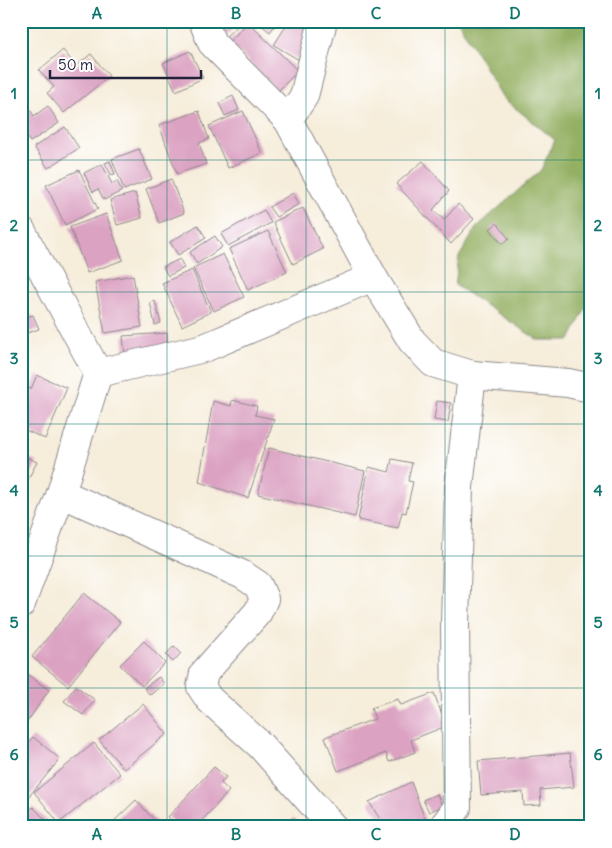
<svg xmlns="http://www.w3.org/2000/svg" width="612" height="848" font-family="Delius,sans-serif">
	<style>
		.forest { fill: #94b063; stroke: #5b694f }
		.building { fill: #dba2c2 }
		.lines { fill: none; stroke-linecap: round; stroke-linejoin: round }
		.minor-casing { stroke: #8c888a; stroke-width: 30 }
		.minor { stroke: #fff; stroke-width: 28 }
		.grid { fill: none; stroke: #0f766e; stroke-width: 1; stroke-opacity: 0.55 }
		.neatline { fill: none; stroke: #0f766e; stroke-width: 2 }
		.grid-label { font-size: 16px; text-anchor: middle; font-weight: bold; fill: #0f766e }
	</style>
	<rect width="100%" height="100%" fill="#fff"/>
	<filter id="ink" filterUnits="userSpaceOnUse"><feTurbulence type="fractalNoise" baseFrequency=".02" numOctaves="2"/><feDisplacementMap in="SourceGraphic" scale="10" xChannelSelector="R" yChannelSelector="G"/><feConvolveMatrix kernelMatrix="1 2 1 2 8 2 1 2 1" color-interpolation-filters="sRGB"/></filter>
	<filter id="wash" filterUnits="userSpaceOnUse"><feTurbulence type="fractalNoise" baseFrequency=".0096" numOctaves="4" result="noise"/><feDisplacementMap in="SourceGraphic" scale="20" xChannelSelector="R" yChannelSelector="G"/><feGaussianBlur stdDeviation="1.12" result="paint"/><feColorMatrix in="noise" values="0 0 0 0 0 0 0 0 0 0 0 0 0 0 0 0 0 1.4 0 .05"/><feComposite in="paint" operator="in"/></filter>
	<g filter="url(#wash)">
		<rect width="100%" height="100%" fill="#f6edda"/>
		<path class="forest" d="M 458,21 L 591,21 L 591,297 L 570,340 L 538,340 L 455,285 L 459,257 L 477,227 L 541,170 L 555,140 L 503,98 Z"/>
		<g id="blocks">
			<g class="building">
				<path d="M 216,21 L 243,21 L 225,37 Z"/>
				<path d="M 256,21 L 278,21 L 270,32 Z"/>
				<path d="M 289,21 L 295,21 L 315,34 L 299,60 L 274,45 Z"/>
				<path d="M 248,22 L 298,71 L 278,91 L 229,42 Z"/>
				<path d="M 63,50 L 76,66 L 91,54 L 109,76 L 64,113 L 47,93 L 54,87 L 39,70 Z"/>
				<path d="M 190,51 L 203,78 L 176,91 L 163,63 Z"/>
				<path d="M 233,96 L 239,110 L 225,116 L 219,103 Z"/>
				<path d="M 24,100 L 34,116 L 48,106 L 59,123 L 30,142 L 21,128 L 21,102 Z"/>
				<path d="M 199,111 L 209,139 L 199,143 L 206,164 L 177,174 L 159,125 Z"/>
				<path d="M 243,111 L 262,153 L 228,168 L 209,126 Z"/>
				<path d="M 65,127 L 79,148 L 48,168 L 34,147 Z"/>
				<path d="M 139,149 L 152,179 L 124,190 L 112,159 Z"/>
				<path d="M 110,161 L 115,174 L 111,175 L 105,163 Z"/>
				<path d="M 423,161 L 449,191 L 433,210 L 444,220 L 458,204 L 474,219 L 451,244 L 396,184 Z"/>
				<path d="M 102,164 L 112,184 L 117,181 L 122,191 L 104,200 L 98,189 L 93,192 L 84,173 Z"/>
				<path d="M 79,170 L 98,209 L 65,225 L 46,185 Z"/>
				<path d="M 171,179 L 184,213 L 159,223 L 146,189 Z"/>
				<path d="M 135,193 L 142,218 L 117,225 L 110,200 Z"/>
				<path d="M 293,193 L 299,204 L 276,217 L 269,207 Z"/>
				<path d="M 303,208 L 323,249 L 293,264 L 273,222 Z"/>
				<path d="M 264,210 L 271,223 L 228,246 L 221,234 Z"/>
				<path d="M 106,214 L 123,260 L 87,273 L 70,227 Z"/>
				<path d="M 497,223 L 509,239 L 502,244 L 490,229 Z"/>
				<path d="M 198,225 L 206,238 L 178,255 L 170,242 Z"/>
				<path d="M 268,231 L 287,272 L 248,290 L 229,249 Z"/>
				<path d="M 215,236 L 222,247 L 197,264 L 190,252 Z"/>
				<path d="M 223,254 L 244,297 L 214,311 L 193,268 Z"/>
				<path d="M 180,259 L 184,268 L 168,276 L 163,267 Z"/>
				<path d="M 192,270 L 211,312 L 182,326 L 162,283 Z"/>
				<path d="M 133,275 L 142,327 L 105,333 L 95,282 Z"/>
				<path d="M 155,301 L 161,323 L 155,325 L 150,302 Z"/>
				<path d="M 21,311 L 24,318 L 33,315 L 39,329 L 21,335 Z"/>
				<path d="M 167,333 L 168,350 L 125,354 L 123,336 Z"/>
				<path d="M 37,375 L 67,388 L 45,439 L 21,428 L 21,385 L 31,389 Z"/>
				<path d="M 232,400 L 257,406 L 255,415 L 274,419 L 248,498 L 199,482 L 213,401 L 231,406 Z"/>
				<path d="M 437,401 L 451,403 L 448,422 L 434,420 Z"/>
				<path d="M 269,448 L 365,471 L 355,517 L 258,494 Z"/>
				<path d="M 21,454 L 37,462 L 21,493 Z"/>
				<path d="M 392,459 L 412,463 L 408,481 L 413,482 L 406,513 L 402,512 L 398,528 L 358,520 L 369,467 L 389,472 Z"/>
				<path d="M 84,593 L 120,622 L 68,686 L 32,657 Z"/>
				<path d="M 144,641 L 165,663 L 142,686 L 120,665 Z"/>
				<path d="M 174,646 L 181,653 L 173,662 L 166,655 Z"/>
				<path d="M 23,671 L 49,690 L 21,731 L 21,674 Z"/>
				<path d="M 159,677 L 164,684 L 150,695 L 144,688 Z"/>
				<path d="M 76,686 L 95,700 L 83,715 L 64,701 Z"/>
				<path d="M 434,693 L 446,726 L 411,740 L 415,752 L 389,762 L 386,753 L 338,771 L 325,737 L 375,719 L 371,708 L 398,699 L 401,705 Z"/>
				<path d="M 143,704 L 167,734 L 124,769 L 99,740 Z"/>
				<path d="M 33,737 L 60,759 L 21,806 L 21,750 Z"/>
				<path d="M 94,743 L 120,774 L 59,823 L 34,792 Z"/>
				<path d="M 570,753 L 574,787 L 540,790 L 541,805 L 524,806 L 523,792 L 481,795 L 478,761 Z"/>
				<path d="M 214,767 L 226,777 L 221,783 L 229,791 L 196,827 L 179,827 L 168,817 Z"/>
				<path d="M 411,782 L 428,827 L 385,827 L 369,802 Z"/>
				<path d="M 437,794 L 442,806 L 429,812 L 423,800 Z"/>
				<path d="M 136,800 L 159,825 L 157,827 L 108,827 Z"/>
				<path d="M 33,807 L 53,827 L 21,827 L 21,820 Z"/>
				<path d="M 293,818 L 305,827 L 287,827 Z"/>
			</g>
		</g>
	</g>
	<g filter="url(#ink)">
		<use href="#blocks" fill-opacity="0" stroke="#8c888a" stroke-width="1"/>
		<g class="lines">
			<defs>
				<g id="minor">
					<path d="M 203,21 L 212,43 L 288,120"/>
					<path d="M 323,21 L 304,96 L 288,120 L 373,277 L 412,341 L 433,363 L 472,375 L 568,383 L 591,388"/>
					<path d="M 21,230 L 98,373 L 61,493 L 21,604"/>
					<path d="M 98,373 L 204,348 L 373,277"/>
					<path d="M 61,493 L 243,575 L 258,585 L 264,599 L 258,612 L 204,673 L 201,687 L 209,699 L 260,745 L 333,827"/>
					<path d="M 443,827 L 457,808 L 455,624 L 459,487 L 472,375"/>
				</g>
			</defs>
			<use href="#minor" class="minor-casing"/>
			<use href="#minor" class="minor"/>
		</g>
	</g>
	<path class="grid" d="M 167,21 L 167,827M 306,21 L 306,827M 445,21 L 445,827M 21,160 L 591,160M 21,292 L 591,292M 21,424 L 591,424M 21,556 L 591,556M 21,688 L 591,688"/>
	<rect width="612" height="848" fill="none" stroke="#fff" stroke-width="55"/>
	<path d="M50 70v8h151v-8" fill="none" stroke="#22223b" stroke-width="2.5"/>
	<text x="58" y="70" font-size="15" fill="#22223b" stroke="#ffffff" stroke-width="4" paint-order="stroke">50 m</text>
	<rect x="28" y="28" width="556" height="792" class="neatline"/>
	<g class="grid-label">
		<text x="97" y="19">A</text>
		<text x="236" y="19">B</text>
		<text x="376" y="19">C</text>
		<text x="515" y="19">D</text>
		<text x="14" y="99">1</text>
		<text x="598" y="99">1</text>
		<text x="14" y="231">2</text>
		<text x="598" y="231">2</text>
		<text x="14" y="364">3</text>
		<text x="598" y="364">3</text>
		<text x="14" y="496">4</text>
		<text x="598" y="496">4</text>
		<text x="14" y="628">5</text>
		<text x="598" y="628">5</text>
		<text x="14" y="760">6</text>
		<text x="598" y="760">6</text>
		<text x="97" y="840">A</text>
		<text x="236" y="840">B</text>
		<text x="376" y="840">C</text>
		<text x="515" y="840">D</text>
	</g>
</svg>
